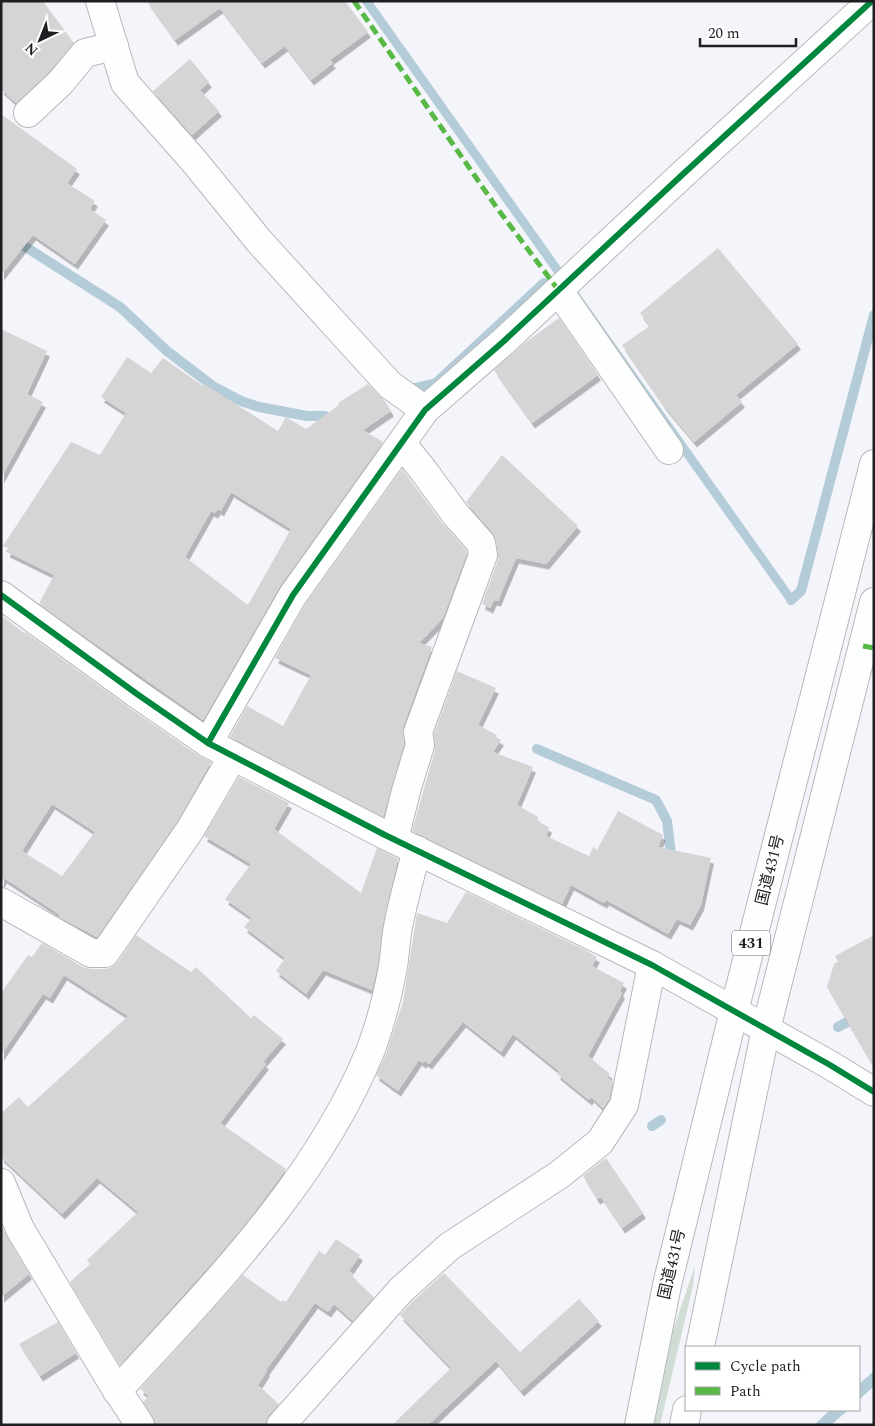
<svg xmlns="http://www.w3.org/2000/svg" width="875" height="1426" font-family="Spectral,'Noto Sans JP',serif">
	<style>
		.green { fill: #d1ddd4 }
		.water { fill: #b4ccd8 }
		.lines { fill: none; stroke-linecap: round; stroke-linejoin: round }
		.stream { stroke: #b4ccd8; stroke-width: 10 }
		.building { fill: #d5d5d6; fill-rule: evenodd; filter: url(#shadow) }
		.minor-casing { stroke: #b7b8bc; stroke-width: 30 }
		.highway-casing { stroke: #b7b8bc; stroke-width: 30 }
		.minor { stroke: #fdfefe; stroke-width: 28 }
		.highway { stroke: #fdfefe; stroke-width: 28 }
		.quiet { stroke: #58b947; stroke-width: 5; stroke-dasharray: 10 5; stroke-linecap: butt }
		.cycleway-casing { stroke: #fff; stroke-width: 9 }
		.cycleway { stroke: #00873e; stroke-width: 6 }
		.labels { text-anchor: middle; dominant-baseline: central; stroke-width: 4.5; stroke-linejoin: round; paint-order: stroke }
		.shield { fill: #fff; stroke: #626265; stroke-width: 1 }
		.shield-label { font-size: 15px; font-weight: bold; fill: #1e1f23 }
		.street-label { font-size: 16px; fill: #1e1f23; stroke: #fff }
	</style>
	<defs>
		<filter id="shadow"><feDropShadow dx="3" dy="5.5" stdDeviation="0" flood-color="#0004"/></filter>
	</defs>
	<rect width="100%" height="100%" fill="#f4f5fa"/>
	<path class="green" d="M 695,1266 L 693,1286 L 660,1425 L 652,1425 L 668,1345 Z"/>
	<g class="water">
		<path d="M 361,1 L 372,1 L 796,599 L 790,606 Z"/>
		<path d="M 874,1371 L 874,1386 L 859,1400 L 859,1384 Z"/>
		<path d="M 830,1410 L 848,1410 L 831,1425 L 814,1425 Z"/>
	</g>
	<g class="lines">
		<g class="stream">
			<path d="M 13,239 L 120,307 L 167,351 L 214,387 L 241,401 L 259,407 L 307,416 L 325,416"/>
			<path d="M 411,389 L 436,383 L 544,283"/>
			<path d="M 791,600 L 801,591 L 874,315"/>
			<path d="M 537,749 L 656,800 L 667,821 L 672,862"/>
			<path d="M 838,1027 L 858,1016"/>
			<path d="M 652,1126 L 661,1120"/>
		</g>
	</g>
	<g class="building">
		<path d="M 1,1 L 43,1 L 74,43 L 49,72 L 16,103 L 1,89 Z"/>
		<path d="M 147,1 L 345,1 L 368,32 L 330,60 L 333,63 L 311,80 L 285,46 L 262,63 L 220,8 L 175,40 Z"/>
		<path d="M 190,59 L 209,82 L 200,90 L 219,111 L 192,135 L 153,91 Z"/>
		<path d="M 1,114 L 77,169 L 67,183 L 95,201 L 90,209 L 106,220 L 75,264 L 33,235 L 1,275 Z"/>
		<path d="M 718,248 L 798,344 L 736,395 L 742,402 L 694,442 L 664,406 L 622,345 L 650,326 L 640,313 Z"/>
		<path d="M 559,318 L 598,375 L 532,423 L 494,370 L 526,342 Z"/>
		<path d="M 1,329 L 47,351 L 27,394 L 43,402 L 1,478 Z"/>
		<path d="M 127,357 L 151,373 L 163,358 L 203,386 L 204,384 L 278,431 L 286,417 L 306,429 L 339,405 L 338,403 L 368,384 L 384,400 L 391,411 L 363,430 L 383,442 L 280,586 L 203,720 L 39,604 L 54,575 L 7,552 L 8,548 L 3,546 L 71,442 L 100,455 L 126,413 L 101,397 ZM 231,492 L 291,529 L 248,605 L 185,557 L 211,511 L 215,513 L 218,509 L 221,511 Z"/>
		<path d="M 502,455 L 578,526 L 546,564 L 516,558 L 498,601 L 494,600 L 490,608 L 482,604 L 498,560 L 496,540 L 493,533 L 466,502 Z"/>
		<path d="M 402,469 L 443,524 L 466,550 L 467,553 L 443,618 L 419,643 L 432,647 L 403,727 L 404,744 L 383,817 L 230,737 L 247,706 L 283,726 L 311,675 L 275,658 L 306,603 Z"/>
		<path d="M 1,615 L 24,633 L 25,632 L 128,707 L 199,756 L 211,762 L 177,822 L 97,937 L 59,917 L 60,915 L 4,878 L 1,883 ZM 52,804 L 95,832 L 62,876 L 22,851 Z"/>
		<path d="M 457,671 L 496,688 L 478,725 L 497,735 L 496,737 L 501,740 L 493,752 L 533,767 L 517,805 L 538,817 L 537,821 L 549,827 L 546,836 L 589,856 L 593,847 L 597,850 L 618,811 L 663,835 L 658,847 L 711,858 L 701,905 L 690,925 L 677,919 L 668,934 L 606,900 L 604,903 L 571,885 L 562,904 L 412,831 L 435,750 L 434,734 Z"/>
		<path d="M 239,777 L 289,803 L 274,829 L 361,893 L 377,848 L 398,859 L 383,924 L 378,964 L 372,990 L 323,970 L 306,994 L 276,971 L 285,958 L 244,927 L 252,918 L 225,899 L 251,864 L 204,836 Z"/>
		<path d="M 466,892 L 585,950 L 597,957 L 592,966 L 624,983 L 620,991 L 622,993 L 588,1056 L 610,1074 L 607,1077 L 613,1082 L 609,1099 L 603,1108 L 591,1097 L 589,1100 L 557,1074 L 559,1071 L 513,1034 L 501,1052 L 463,1022 L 429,1064 L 425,1061 L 423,1063 L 419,1060 L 398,1091 L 376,1075 L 386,1054 L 403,1002 L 417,913 L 447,923 Z"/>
		<path d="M 136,935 L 191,972 L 196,967 L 251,1018 L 254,1015 L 283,1039 L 263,1062 L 266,1064 L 220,1123 L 286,1169 L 248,1221 L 213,1262 L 120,1365 L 70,1282 L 90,1264 L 87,1260 L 138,1212 L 97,1178 L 62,1214 L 1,1157 L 1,1113 L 19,1097 L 28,1107 L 128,1016 L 64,975 L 50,998 L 43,994 L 1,1055 L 1,993 L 28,955 L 32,957 L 42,943 L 83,967 L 91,969 L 105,969 L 112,967 L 118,962 Z"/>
		<path d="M 874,935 L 874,1068 L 827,987 L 834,964 L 838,962 L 835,956 Z"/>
		<path d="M 606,1158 L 643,1213 L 622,1228 L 601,1197 L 597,1199 L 583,1176 Z"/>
		<path d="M 1,1225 L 7,1237 L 29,1274 L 1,1297 Z"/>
		<path d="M 336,1239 L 360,1255 L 349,1271 L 354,1275 L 352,1277 L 374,1297 L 353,1321 L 334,1304 L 328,1312 L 315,1303 L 266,1370 L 267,1371 L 258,1385 L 279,1404 L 269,1415 L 266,1425 L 159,1425 L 154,1421 L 143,1402 L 149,1396 L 140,1389 L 243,1275 L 281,1302 L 283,1300 L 286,1302 L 319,1251 L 325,1255 Z"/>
		<path d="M 444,1273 L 520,1352 L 579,1299 L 599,1321 L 521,1391 L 496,1361 L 428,1425 L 392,1425 L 451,1368 L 400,1315 L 412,1302 Z"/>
		<path d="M 58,1322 L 76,1353 L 40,1376 L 19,1344 Z"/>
	</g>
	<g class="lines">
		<defs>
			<g id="minor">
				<path d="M 100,1 L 125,83 L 194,161 L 259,241 L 390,385 L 425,410"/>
				<path d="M 28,113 L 60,83 L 85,53 L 114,46"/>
				<path d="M 559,291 L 669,450"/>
				<path d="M 1,595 L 137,694 L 208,743 L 385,835 L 652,965 L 830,1065 L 874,1092"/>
				<path d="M 208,743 L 293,595 L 425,410 L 504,341 L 682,175 L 872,1"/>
				<path d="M 394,839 L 406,791 L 420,745 L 418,732 L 483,555 L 481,543 L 456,515 L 423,470 L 402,444"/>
				<path d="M 1,902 L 91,953 L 105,953 L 190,830 L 233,756"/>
				<path d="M 1,1183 L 20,1229 L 110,1379 L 140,1425"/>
				<path d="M 117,1391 C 212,1287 318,1181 371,1049 C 380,1025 387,998 392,972 C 395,958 395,942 398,927 C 403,901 410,876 417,850"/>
				<path d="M 281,1425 L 401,1290 L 450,1246 L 559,1175 L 600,1142 L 624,1105 L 652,965"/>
			</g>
			<g id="highway">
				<path d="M 700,1347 L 766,1029 L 874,602"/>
				<path d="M 639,1425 L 667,1285 L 734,1011 L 874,464"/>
				<path d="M 684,1425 L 687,1410"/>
			</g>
		</defs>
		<use href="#minor" class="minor-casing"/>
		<use href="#highway" class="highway-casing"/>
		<use href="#minor" class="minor"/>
		<use href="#highway" class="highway"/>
		<g class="quiet">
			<path d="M 354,1 L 497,208 L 559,291"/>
			<path d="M 863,646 L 874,648"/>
		</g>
		<defs>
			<g id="cycleway">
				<path d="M 1,595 L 137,694 L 208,743 L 385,835 L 652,965 L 830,1065 L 874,1092"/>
				<path d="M 208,743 L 293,595 L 425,410 L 504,341 L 682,175 L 872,1"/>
			</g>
		</defs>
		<use href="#cycleway" class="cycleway-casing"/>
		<use href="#cycleway" class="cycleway"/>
	</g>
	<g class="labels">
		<rect class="shield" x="732" y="930.5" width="38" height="25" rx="4"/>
		<g class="shield-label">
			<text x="751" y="943">431</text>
		</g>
		<g class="street-label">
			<text transform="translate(770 870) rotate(-76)">国道431号</text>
			<text transform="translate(672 1264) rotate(-77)">国道431号</text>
		</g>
	</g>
	<rect width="875" height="1426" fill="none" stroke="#1e1f23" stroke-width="5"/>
	<rect x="685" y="1346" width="175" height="65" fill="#ffffff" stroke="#a5a5a7"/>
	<rect x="695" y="1362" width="25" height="8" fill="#00873e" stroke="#a5a5a7"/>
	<text x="730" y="1371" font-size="15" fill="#1e1f23">Cycle path</text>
	<rect x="695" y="1387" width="25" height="8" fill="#58b947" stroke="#a5a5a7"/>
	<text x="730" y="1396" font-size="15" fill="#1e1f23">Path</text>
	<g transform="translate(40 40) rotate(223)" stroke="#ffffff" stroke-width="4" paint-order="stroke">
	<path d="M0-4L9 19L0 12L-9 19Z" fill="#1e1f23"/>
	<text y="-8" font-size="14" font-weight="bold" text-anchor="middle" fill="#1e1f23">N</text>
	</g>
	<path d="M700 38v8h96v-8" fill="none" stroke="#1e1f23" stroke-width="2.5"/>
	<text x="708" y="38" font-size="15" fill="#1e1f23" stroke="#ffffff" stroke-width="4" paint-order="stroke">20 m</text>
</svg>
